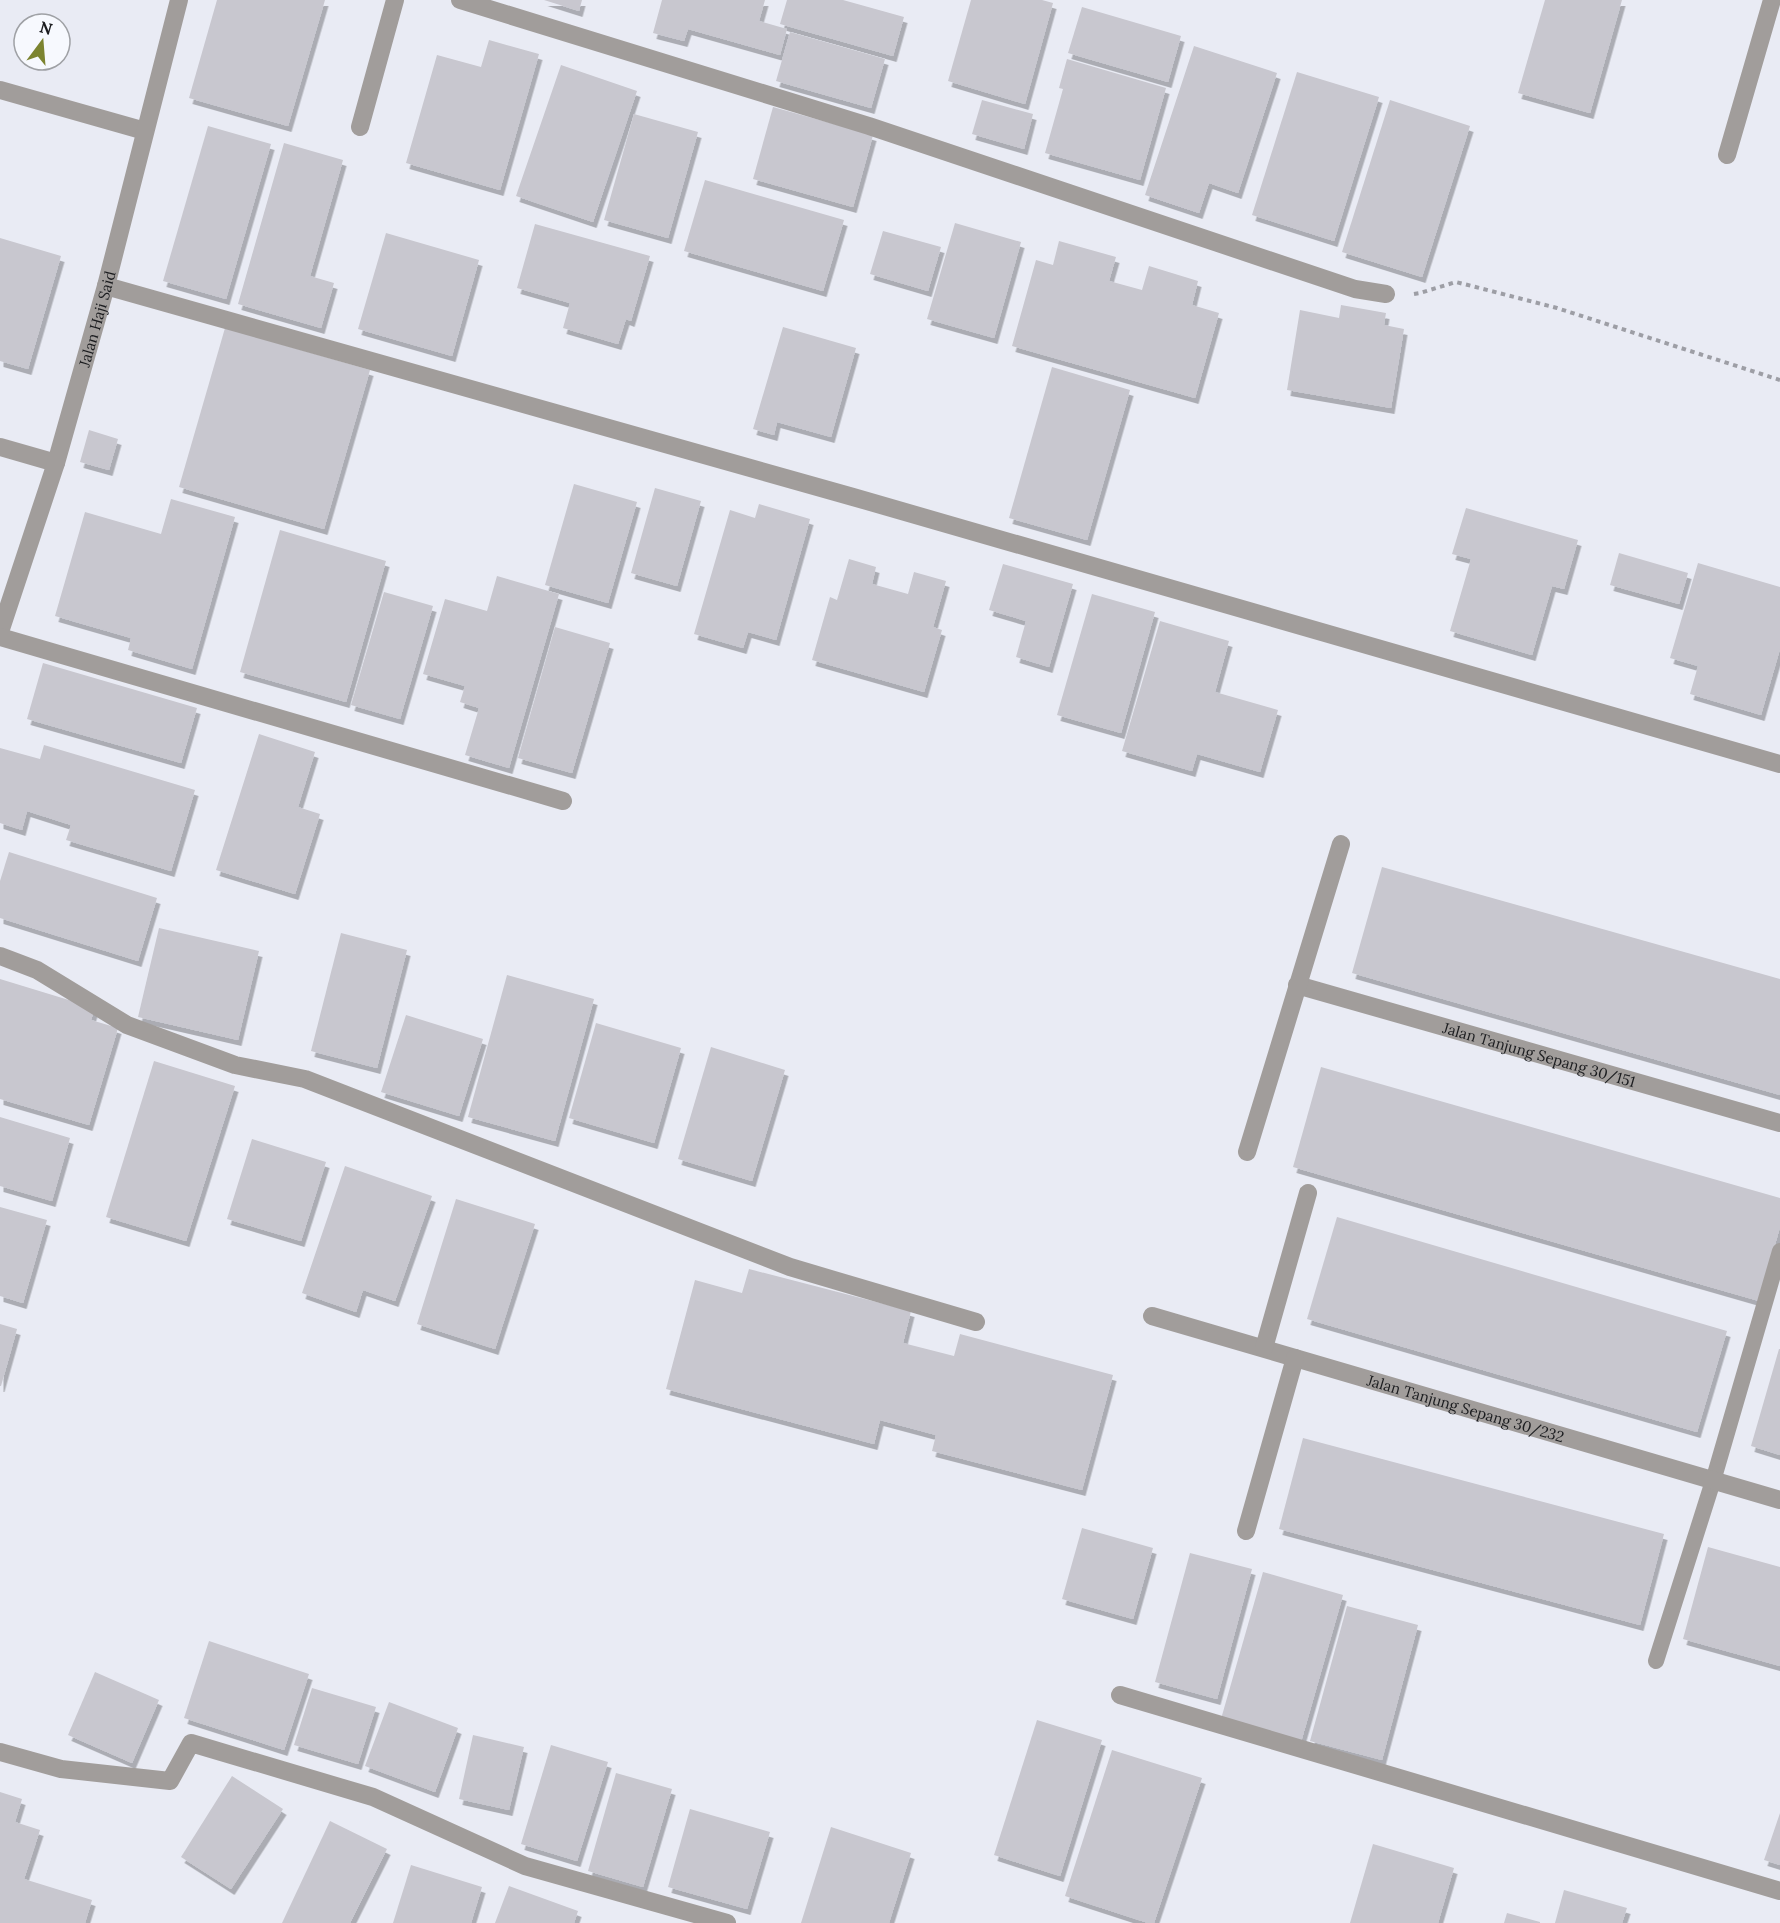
<svg xmlns="http://www.w3.org/2000/svg" width="1780" height="1923" font-family="Lora,serif">
	<style>
		.building { fill: #c8c7cf; filter: url(#shadow) }
		.lines { fill: none; stroke-linecap: round; stroke-linejoin: round }
		.path { stroke: #9d9ea5; stroke-width: 4; stroke-dasharray: 4.5 4.5; stroke-linecap: butt }
		.lane { stroke: #a19d9b; stroke-width: 16 }
		.street { stroke: #a19d9b; stroke-width: 18 }
		.labels { text-anchor: middle; dominant-baseline: central; stroke-width: 4.5; stroke-linejoin: round; paint-order: stroke }
		.street-label { font-size: 15px; fill: #1b1c1f; stroke: #f7f9fe }
	</style>
	<defs>
		<filter id="shadow"><feDropShadow dx="3.5" dy="6" stdDeviation="0" flood-color="#0004"/></filter>
	</defs>
	<rect width="100%" height="100%" fill="#e9ebf4"/>
	<g class="building">
		<path d="M 217,0 L 325,0 L 288,126 L 189,98 Z"/>
		<path d="M 544,0 L 582,0 L 579,11 Z"/>
		<path d="M 662,0 L 765,0 L 759,21 L 787,29 L 780,55 L 688,29 L 684,41 L 653,33 Z"/>
		<path d="M 787,0 L 843,0 L 904,17 L 893,56 L 780,24 Z"/>
		<path d="M 971,0 L 1042,0 L 1053,3 L 1025,104 L 948,81 Z"/>
		<path d="M 1545,0 L 1622,0 L 1590,113 L 1518,93 Z"/>
		<path d="M 1082,7 L 1181,36 L 1168,82 L 1068,53 Z"/>
		<path d="M 790,32 L 885,59 L 871,108 L 776,81 Z"/>
		<path d="M 489,40 L 539,54 L 500,190 L 406,163 L 437,55 L 481,67 Z"/>
		<path d="M 1194,46 L 1277,73 L 1238,193 L 1209,183 L 1199,213 L 1145,195 Z"/>
		<path d="M 1067,59 L 1166,88 L 1140,180 L 1045,153 L 1063,89 L 1059,88 Z"/>
		<path d="M 561,65 L 637,91 L 593,222 L 516,196 Z"/>
		<path d="M 1297,72 L 1379,97 L 1334,241 L 1252,215 Z"/>
		<path d="M 982,100 L 1033,114 L 1024,149 L 972,134 Z"/>
		<path d="M 1390,100 L 1470,126 L 1422,277 L 1342,252 Z"/>
		<path d="M 773,107 L 873,135 L 853,207 L 753,179 Z"/>
		<path d="M 634,114 L 698,132 L 668,238 L 604,220 Z"/>
		<path d="M 208,126 L 271,144 L 226,299 L 163,281 Z"/>
		<path d="M 284,143 L 343,160 L 310,276 L 334,283 L 321,328 L 238,304 Z"/>
		<path d="M 705,180 L 844,220 L 823,291 L 684,251 Z"/>
		<path d="M 955,223 L 1021,242 L 994,338 L 927,319 Z"/>
		<path d="M 535,224 L 650,256 L 631,321 L 626,319 L 618,344 L 563,328 L 570,303 L 517,288 Z"/>
		<path d="M 883,231 L 941,247 L 928,291 L 870,274 Z"/>
		<path d="M 386,233 L 479,260 L 452,356 L 358,329 Z"/>
		<path d="M 0,238 L 61,256 L 28,369 L 0,361 Z"/>
		<path d="M 1059,241 L 1116,257 L 1109,281 L 1142,290 L 1149,266 L 1198,281 L 1192,305 L 1219,313 L 1195,398 L 1012,346 L 1036,260 L 1053,265 Z"/>
		<path d="M 1341,305 L 1386,313 L 1384,325 L 1404,329 L 1391,408 L 1287,390 L 1300,310 L 1339,318 Z"/>
		<path d="M 783,327 L 856,348 L 831,437 L 777,422 L 774,435 L 753,429 Z"/>
		<path d="M 225,328 L 370,370 L 324,529 L 179,487 Z"/>
		<path d="M 1052,367 L 1130,390 L 1087,540 L 1009,518 Z"/>
		<path d="M 89,430 L 118,439 L 109,470 L 80,462 Z"/>
		<path d="M 574,484 L 637,502 L 608,603 L 545,585 Z"/>
		<path d="M 655,488 L 701,501 L 677,586 L 631,573 Z"/>
		<path d="M 171,499 L 235,517 L 192,669 L 128,650 L 131,638 L 55,616 L 85,512 L 161,534 Z"/>
		<path d="M 759,504 L 810,519 L 776,640 L 748,632 L 743,648 L 694,634 L 730,510 L 755,518 Z"/>
		<path d="M 1466,508 L 1578,540 L 1564,589 L 1552,586 L 1532,655 L 1450,631 L 1471,559 L 1452,554 Z"/>
		<path d="M 280,530 L 386,561 L 346,702 L 240,672 Z"/>
		<path d="M 1619,553 L 1688,573 L 1679,604 L 1610,585 Z"/>
		<path d="M 849,559 L 876,567 L 872,584 L 908,594 L 914,572 L 946,581 L 933,627 L 942,630 L 924,692 L 812,660 L 830,597 L 837,600 Z"/>
		<path d="M 1698,563 L 1780,587 L 1780,649 L 1761,715 L 1690,694 L 1698,666 L 1670,658 Z"/>
		<path d="M 1003,564 L 1073,584 L 1049,667 L 1016,657 L 1026,621 L 989,610 Z"/>
		<path d="M 497,576 L 559,594 L 509,768 L 465,755 L 479,708 L 460,702 L 465,686 L 423,674 L 445,599 L 487,611 Z"/>
		<path d="M 384,592 L 433,606 L 400,719 L 351,705 Z"/>
		<path d="M 1092,594 L 1155,612 L 1121,733 L 1057,715 Z"/>
		<path d="M 1160,621 L 1229,641 L 1215,692 L 1278,710 L 1260,772 L 1197,754 L 1192,771 L 1122,751 Z"/>
		<path d="M 555,627 L 610,643 L 572,773 L 518,758 Z"/>
		<path d="M 43,663 L 197,708 L 181,763 L 27,719 Z"/>
		<path d="M 259,734 L 315,752 L 298,807 L 320,814 L 295,894 L 216,870 Z"/>
		<path d="M 44,745 L 195,790 L 171,871 L 66,840 L 71,825 L 27,811 L 22,830 L 0,823 L 0,748 L 40,759 Z"/>
		<path d="M 9,852 L 157,898 L 138,961 L 0,918 L 0,881 Z"/>
		<path d="M 1382,867 L 1780,979 L 1780,1095 L 1352,973 Z"/>
		<path d="M 159,928 L 259,951 L 238,1040 L 138,1017 Z"/>
		<path d="M 341,933 L 407,950 L 377,1068 L 311,1051 Z"/>
		<path d="M 507,975 L 594,999 L 555,1141 L 468,1117 Z"/>
		<path d="M 0,979 L 95,1008 L 91,1020 L 118,1028 L 89,1125 L 0,1099 Z"/>
		<path d="M 406,1015 L 483,1039 L 459,1116 L 381,1092 Z"/>
		<path d="M 596,1023 L 681,1048 L 654,1143 L 569,1118 Z"/>
		<path d="M 711,1047 L 785,1070 L 752,1181 L 678,1159 Z"/>
		<path d="M 154,1061 L 235,1086 L 186,1241 L 106,1217 Z"/>
		<path d="M 1321,1067 L 1780,1198 L 1780,1227 L 1759,1301 L 1293,1167 Z"/>
		<path d="M 0,1117 L 70,1138 L 52,1201 L 0,1186 Z"/>
		<path d="M 252,1139 L 326,1162 L 301,1241 L 227,1219 Z"/>
		<path d="M 345,1166 L 432,1196 L 395,1301 L 363,1290 L 356,1312 L 302,1293 Z"/>
		<path d="M 456,1199 L 535,1224 L 495,1349 L 417,1324 Z"/>
		<path d="M 0,1207 L 47,1220 L 23,1303 L 0,1296 Z"/>
		<path d="M 1337,1217 L 1727,1331 L 1697,1432 L 1307,1319 Z"/>
		<path d="M 749,1269 L 911,1311 L 903,1343 L 954,1356 L 960,1334 L 1113,1375 L 1082,1490 L 932,1451 L 936,1435 L 880,1420 L 874,1444 L 666,1389 L 695,1280 L 742,1293 Z"/>
		<path d="M 0,1324 L 17,1329 L 1,1386 L 0,1386 Z"/>
		<path d="M 1779,1349 L 1780,1349 L 1780,1455 L 1751,1446 Z"/>
		<path d="M 1303,1438 L 1664,1534 L 1640,1625 L 1279,1529 Z"/>
		<path d="M 1082,1528 L 1153,1548 L 1133,1619 L 1062,1599 Z"/>
		<path d="M 1708,1547 L 1780,1567 L 1780,1666 L 1683,1639 Z"/>
		<path d="M 1190,1553 L 1252,1569 L 1217,1699 L 1155,1682 Z"/>
		<path d="M 1263,1572 L 1343,1595 L 1301,1742 L 1221,1719 Z"/>
		<path d="M 1347,1606 L 1418,1625 L 1382,1760 L 1310,1741 Z"/>
		<path d="M 209,1641 L 309,1674 L 284,1750 L 184,1718 Z"/>
		<path d="M 95,1672 L 159,1700 L 132,1763 L 68,1735 Z"/>
		<path d="M 312,1688 L 376,1707 L 358,1764 L 294,1745 Z"/>
		<path d="M 389,1702 L 458,1728 L 435,1792 L 365,1766 Z"/>
		<path d="M 1037,1720 L 1102,1740 L 1060,1876 L 994,1855 Z"/>
		<path d="M 473,1735 L 524,1747 L 509,1810 L 459,1799 Z"/>
		<path d="M 551,1745 L 608,1762 L 577,1861 L 521,1844 Z"/>
		<path d="M 1112,1750 L 1202,1778 L 1154,1923 L 1148,1923 L 1065,1896 Z"/>
		<path d="M 616,1773 L 672,1789 L 643,1887 L 588,1871 Z"/>
		<path d="M 232,1776 L 283,1809 L 231,1889 L 181,1857 Z"/>
		<path d="M 0,1792 L 22,1799 L 15,1822 L 40,1830 L 24,1879 L 92,1900 L 85,1923 L 0,1923 Z"/>
		<path d="M 690,1809 L 770,1832 L 747,1909 L 668,1887 Z"/>
		<path d="M 1780,1813 L 1780,1865 L 1764,1860 Z"/>
		<path d="M 330,1821 L 387,1849 L 350,1923 L 282,1923 Z"/>
		<path d="M 831,1827 L 911,1853 L 889,1923 L 801,1923 Z"/>
		<path d="M 1373,1844 L 1454,1868 L 1438,1923 L 1350,1923 Z"/>
		<path d="M 411,1865 L 482,1887 L 471,1923 L 393,1923 Z"/>
		<path d="M 509,1886 L 578,1911 L 574,1923 L 495,1923 Z"/>
		<path d="M 1564,1890 L 1627,1908 L 1622,1923 L 1555,1923 Z"/>
		<path d="M 1507,1913 L 1540,1922 L 1540,1923 L 1504,1923 Z"/>
	</g>
	<g class="lines">
		<path class="path" d="M 1414,294 L 1420,293 L 1456,282 L 1557,308 L 1780,380"/>
		<path class="lane" d="M 1656,1661 L 1713,1481 L 1780,1251"/>
		<g class="street">
			<path d="M 460,0 L 869,126 L 1355,289 L 1386,294"/>
			<path d="M 0,90 L 145,131"/>
			<path d="M 360,127 L 395,0"/>
			<path d="M 1727,155 L 1772,0"/>
			<path d="M 106,286 L 853,497 L 1780,764"/>
			<path d="M 0,447 L 56,463"/>
			<path id="s1" d="M 0,632 L 56,463 L 106,286 L 179,0"/>
			<path d="M 0,637 L 563,801"/>
			<path d="M 0,956 L 37,970 L 127,1025 L 235,1065 L 305,1079 L 790,1267 L 976,1322"/>
			<path id="s2" d="M 1297,985 L 1780,1123"/>
			<path d="M 1247,1152 L 1341,844"/>
			<path id="s3" d="M 1152,1316 L 1780,1500"/>
			<path d="M 1264,1348 L 1308,1193"/>
			<path d="M 1246,1531 L 1295,1358"/>
			<path d="M 1120,1695 L 1780,1891"/>
			<path d="M 0,1752 L 61,1769 L 170,1781 L 191,1743 L 373,1797 L 525,1866 L 727,1923"/>
		</g>
	</g>
	<g class="labels">
		<g class="street-label">
			<text stroke="none"><textPath href="#s1" startOffset="328">Jalan Haji Said</textPath></text>
			<text stroke="none"><textPath href="#s2" startOffset="252">Jalan Tanjung Sepang 30/151</textPath></text>
			<text stroke="none"><textPath href="#s3" startOffset="327">Jalan Tanjung Sepang 30/232</textPath></text>
		</g>
	</g>
	<g transform="translate(42 42) rotate(16)"><circle r="28" fill="#f7f9fe" stroke="#9fa1a5" stroke-width="1.5"/>
	<path d="M0-4.5L10 22L0 15L-10 22Z" fill="#7c8430"/>
	<text y="-9" font-size="16" font-weight="bold" text-anchor="middle" fill="#1b1c1f">N</text>
	</g>
</svg>
